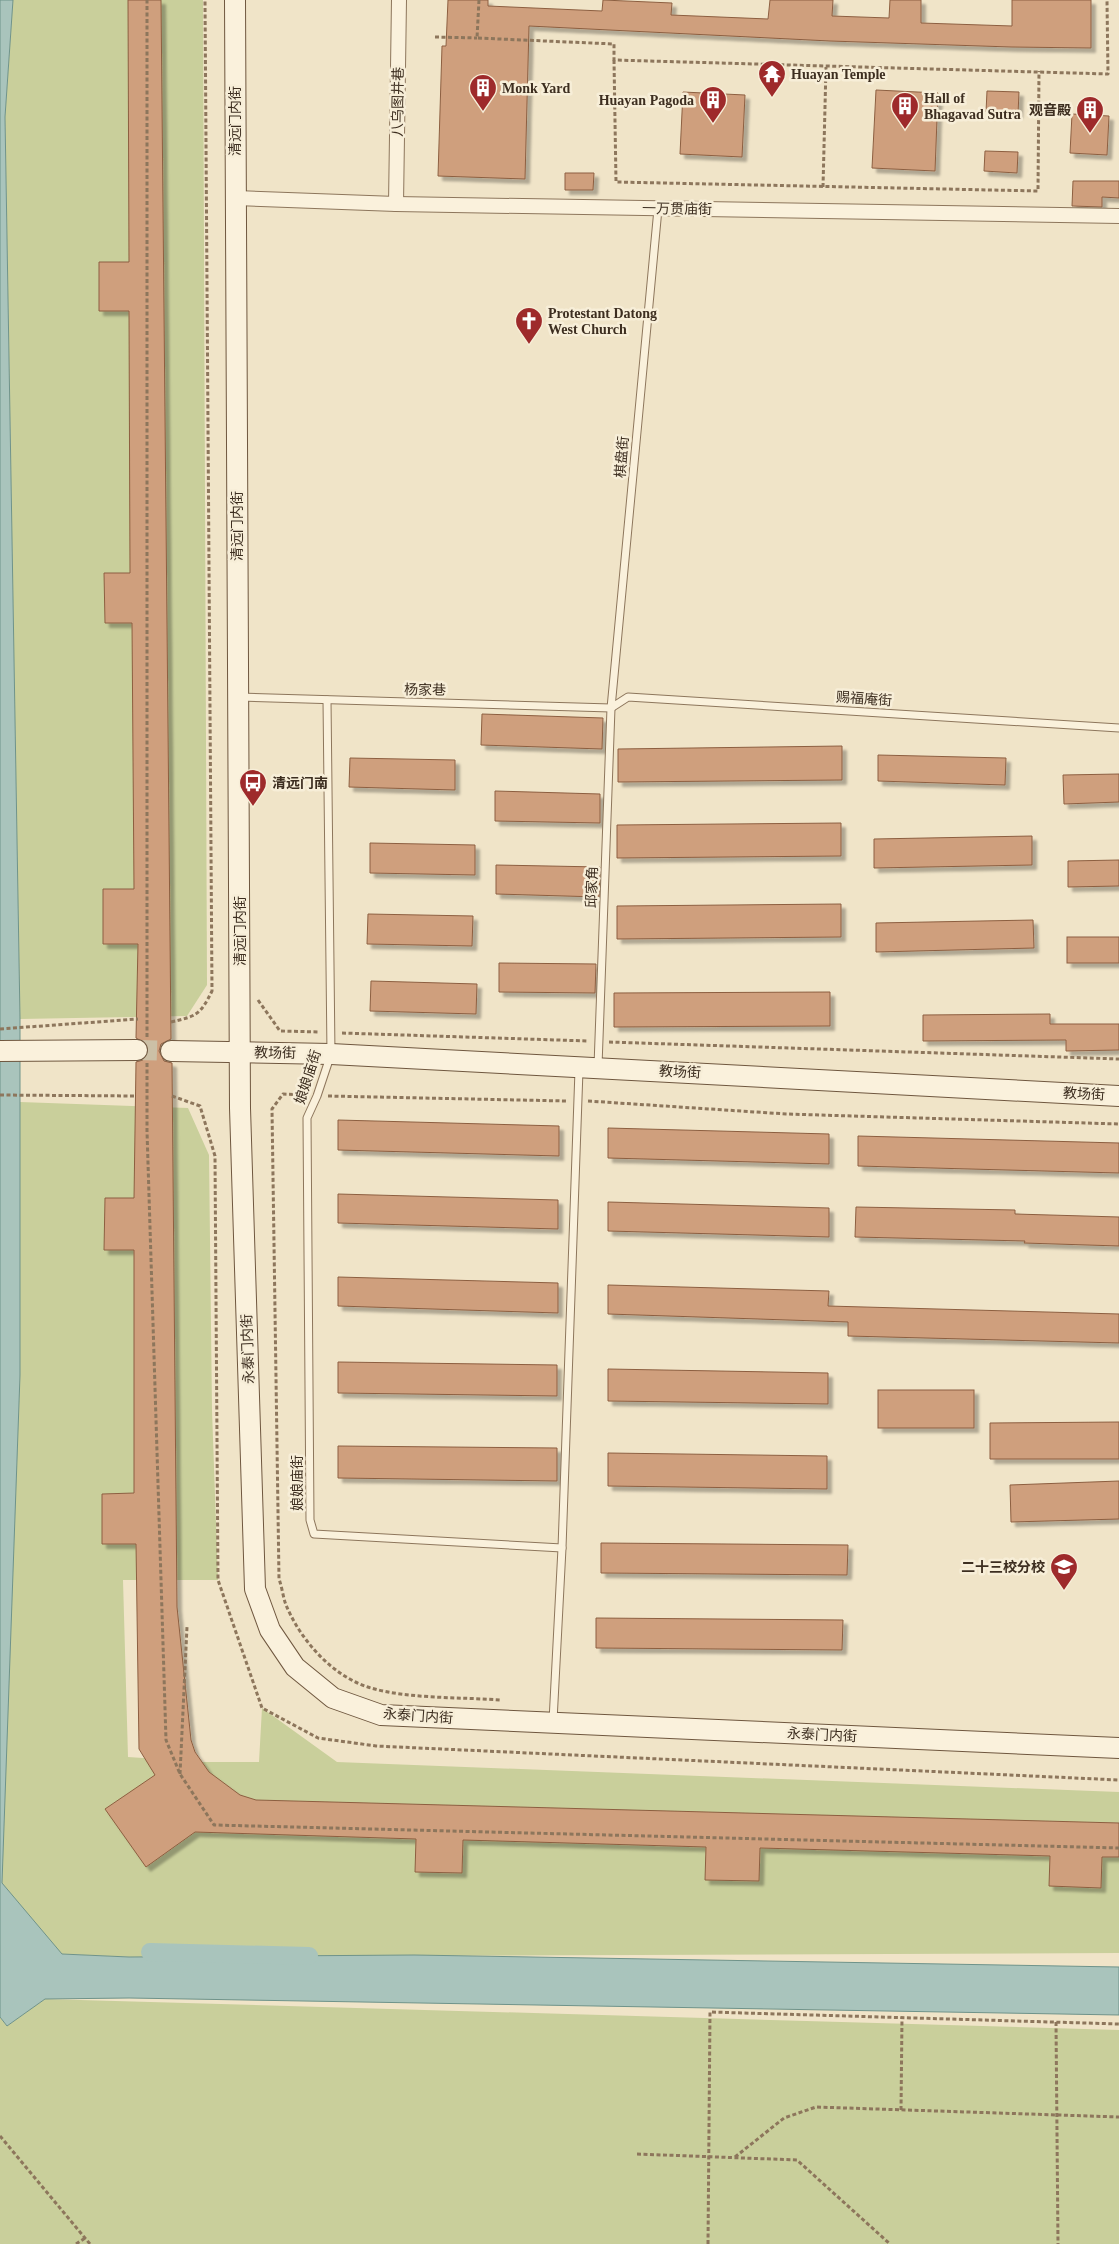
<svg xmlns="http://www.w3.org/2000/svg" width="1119" height="2244" font-family="'Times New Roman','Noto Sans SC',serif">
	<style>
		.green { fill: #c9cf9b }
		.water { fill: #a9c4bc; stroke: #6f938a }
		.lines { fill: none; stroke-linecap: round; stroke-linejoin: round }
		.canal { stroke: #a9c4bc; stroke-width: 18 }
		.building { fill: #cf9f7d; stroke: #8d5f41; filter: url(#shadow) }
		.secondary-tunnel { stroke: #ccc0a6; stroke-width: 20; stroke-dasharray: 20 10; stroke-linecap: butt }
		.lane-casing { stroke: #8d765c; stroke-width: 9 }
		.street-casing { stroke: #8d765c; stroke-width: 16 }
		.secondary-casing { stroke: #6f573f; stroke-width: 22 }
		.path { stroke: #8d765c; stroke-width: 3; stroke-dasharray: 4 2.5; stroke-linecap: butt }
		.lane { stroke: #faf1dc; stroke-width: 7 }
		.street { stroke: #faf1dc; stroke-width: 14 }
		.secondary { stroke: #faf1dc; stroke-width: 20 }
		.labels { text-anchor: middle; dominant-baseline: central; stroke-width: 5; stroke-linejoin: round; paint-order: stroke }
		.poi-label { font-size: 14px; font-weight: bold; fill: #3d2e20; stroke: #f7eed8; text-anchor: start }
		.street-label { font-size: 14px; fill: #3d2e20; stroke: #f7eed8 }
	</style>
	<defs>
		<filter id="shadow"><feDropShadow dx="4.5" dy="4.5" stdDeviation="1" flood-color="#0004"/></filter>
	</defs>
	<rect width="100%" height="100%" fill="#f0e4c8"/>
	<g class="green">
		<path d="M 13,0 L 203,0 L 207,985 L 187,1016 L 20,1019 L 5,117 Z"/>
		<path d="M 20,1102 L 188,1108 L 209,1155 L 212,1410 L 218,1580 L 123,1580 L 128,1757 L 203,1762 L 259,1762 L 262,1708 L 337,1762 L 1119,1792 L 1119,1953 L 129,1957 L 61,1954 L 1,1883 L 20,1375 Z"/>
		<path d="M 45,1999 L 1119,2030 L 1119,2244 L 0,2244 L 0,2017 L 7,2026 Z"/>
	</g>
	<path class="water" d="M 0,0 L 13,0 L 5,117 L 20,1019 L 20,1375 L 2,1883 L 62,1954 L 129,1957 L 414,1955 L 1119,1967 L 1119,2015 L 129,1998 L 45,1999 L 7,2026 L 0,2017 Z"/>
	<g class="lines">
		<path class="canal" d="M 150,1952 L 309,1956"/>
	</g>
	<g class="building">
		<path d="M 128,0 L 161,0 L 171,1039 L 161,1044 L 159,1051 L 164,1061 L 172,1063 L 177,1607 L 191,1740 L 195,1752 L 209,1772 L 240,1795 L 256,1800 L 1119,1823 L 1119,1857 L 1102,1857 L 1101,1888 L 1049,1886 L 1050,1856 L 760,1848 L 759,1881 L 705,1880 L 706,1847 L 463,1840 L 462,1873 L 415,1872 L 416,1839 L 195,1832 L 146,1867 L 105,1809 L 155,1775 L 139,1749 L 136,1544 L 102,1544 L 102,1494 L 134,1493 L 134,1250 L 104,1250 L 105,1198 L 134,1198 L 136,1062 L 143,1060 L 149,1050 L 147,1044 L 136,1038 L 138,944 L 103,944 L 103,889 L 134,889 L 132,623 L 105,623 L 104,573 L 130,573 L 129,311 L 99,311 L 99,262 L 129,262 Z"/>
		<path d="M 448,0 L 488,0 L 488,6 L 602,11 L 603,0 L 672,3 L 671,15 L 768,19 L 770,0 L 833,0 L 832,16 L 889,18 L 890,0 L 921,0 L 921,23 L 1012,26 L 1012,0 L 1091,0 L 1091,48 L 1011,47 L 830,41 L 529,26 L 525,179 L 438,176 L 442,46 L 446,46 Z"/>
		<path d="M 876,90 L 938,93 L 935,171 L 872,168 Z"/>
		<path d="M 987,91 L 1019,92 L 1018,114 L 986,112 Z"/>
		<path d="M 683,92 L 745,95 L 742,157 L 680,154 Z"/>
		<path d="M 1072,114 L 1109,116 L 1107,155 L 1070,153 Z"/>
		<path d="M 985,151 L 1018,152 L 1017,173 L 984,171 Z"/>
		<path d="M 565,173 L 594,173 L 593,190 L 565,190 Z"/>
		<path d="M 1073,181 L 1119,181 L 1119,198 L 1102,197 L 1102,207 L 1072,206 Z"/>
		<path d="M 482,714 L 603,718 L 602,749 L 481,745 Z"/>
		<path d="M 842,746 L 842,780 L 618,782 L 618,749 Z"/>
		<path d="M 878,755 L 1006,758 L 1005,785 L 878,781 Z"/>
		<path d="M 350,758 L 455,760 L 455,790 L 349,787 Z"/>
		<path d="M 1119,774 L 1119,802 L 1064,804 L 1063,775 Z"/>
		<path d="M 495,791 L 600,794 L 600,823 L 495,821 Z"/>
		<path d="M 841,823 L 841,856 L 617,858 L 617,825 Z"/>
		<path d="M 1032,836 L 1032,865 L 874,868 L 874,839 Z"/>
		<path d="M 370,843 L 475,845 L 475,875 L 370,873 Z"/>
		<path d="M 1119,860 L 1119,886 L 1068,887 L 1068,861 Z"/>
		<path d="M 496,865 L 600,867 L 599,897 L 496,894 Z"/>
		<path d="M 841,904 L 841,937 L 617,939 L 617,906 Z"/>
		<path d="M 368,914 L 473,916 L 472,946 L 367,944 Z"/>
		<path d="M 1033,920 L 1034,948 L 876,952 L 876,923 Z"/>
		<rect x="1067" y="937" width="52" height="26"/>
		<path d="M 499,963 L 596,964 L 595,993 L 499,992 Z"/>
		<path d="M 371,981 L 477,984 L 476,1014 L 370,1011 Z"/>
		<path d="M 830,992 L 830,1026 L 614,1027 L 614,993 Z"/>
		<path d="M 1050,1014 L 1050,1024 L 1119,1024 L 1119,1050 L 1066,1051 L 1066,1040 L 923,1041 L 923,1015 Z"/>
		<path d="M 338,1120 L 559,1126 L 559,1156 L 338,1150 Z"/>
		<path d="M 608,1128 L 829,1134 L 829,1164 L 608,1158 Z"/>
		<path d="M 858,1136 L 1119,1143 L 1119,1173 L 858,1166 Z"/>
		<path d="M 338,1194 L 558,1200 L 558,1229 L 338,1223 Z"/>
		<path d="M 608,1202 L 829,1208 L 829,1237 L 608,1231 Z"/>
		<path d="M 856,1207 L 1015,1210 L 1015,1214 L 1119,1217 L 1119,1246 L 1024,1243 L 1025,1241 L 855,1237 Z"/>
		<path d="M 338,1277 L 558,1283 L 558,1313 L 338,1306 Z"/>
		<path d="M 608,1285 L 829,1291 L 828,1306 L 1119,1314 L 1119,1343 L 848,1336 L 848,1322 L 608,1314 Z"/>
		<path d="M 338,1362 L 557,1365 L 557,1396 L 338,1393 Z"/>
		<path d="M 608,1369 L 828,1373 L 828,1404 L 608,1401 Z"/>
		<rect x="878" y="1390" width="96" height="38"/>
		<path d="M 1119,1422 L 1119,1459 L 990,1459 L 990,1423 Z"/>
		<path d="M 338,1446 L 557,1448 L 557,1481 L 338,1478 Z"/>
		<path d="M 608,1453 L 827,1456 L 827,1489 L 608,1486 Z"/>
		<path d="M 1119,1481 L 1119,1519 L 1011,1522 L 1010,1485 Z"/>
		<path d="M 601,1543 L 848,1545 L 847,1575 L 601,1573 Z"/>
		<path d="M 596,1618 L 843,1620 L 842,1650 L 596,1648 Z"/>
	</g>
	<g class="lines">
		<path class="secondary-tunnel" d="M 137,1050 L 171,1051"/>
		<defs>
			<g id="lane">
				<path d="M 239,697 L 611,708"/>
				<path d="M 327,700 L 331,1054 L 317,1096 L 307,1118 L 310,1520 L 314,1534 L 562,1548"/>
				<path d="M 611,708 L 628,697 L 1119,728"/>
				<path d="M 598,1066 L 611,708 L 658,209"/>
				<path d="M 553,1721 L 562,1548 L 579,1070"/>
			</g>
			<g id="street">
				<path d="M 236,198 L 396,204 L 1119,216"/>
				<path d="M 396,204 L 399,0"/>
			</g>
			<g id="secondary">
				<path d="M 235,0 L 240,1108 L 255,1589 L 270,1630 L 295,1667 L 333,1698 L 381,1715 L 1119,1748"/>
				<path d="M 0,1051 L 137,1050"/>
				<path d="M 171,1051 L 331,1054 L 1119,1096"/>
			</g>
		</defs>
		<use href="#lane" class="lane-casing"/>
		<use href="#street" class="street-casing"/>
		<use href="#secondary" class="secondary-casing"/>
		<g class="path">
			<path d="M 479,0 L 477,38 L 614,44 L 614,60 L 1108,74 L 1107,0"/>
			<path d="M 435,37 L 477,38"/>
			<path d="M 614,60 L 616,182 L 1038,191 L 1039,71"/>
			<path d="M 823,187 L 826,67"/>
			<path d="M 258,1000 L 280,1031 L 320,1032"/>
			<path d="M 171,1022 C 197,1016 200,1015 212,991 L 205,0"/>
			<path d="M 0,1029 L 138,1019"/>
			<path d="M 342,1033 L 588,1041"/>
			<path d="M 147,1037 L 147,0"/>
			<path d="M 609,1042 L 1119,1059"/>
			<path d="M 147,1063 L 147,1131 L 166,1740 L 180,1774 L 214,1825 L 1119,1848"/>
			<path d="M 0,1095 L 136,1096"/>
			<path d="M 306,1095 L 283,1094 L 272,1109 L 279,1579 C 282,1587 283,1597 286,1605 C 301,1641 333,1677 371,1688 C 409,1699 460,1697 500,1700"/>
			<path d="M 172,1096 L 200,1106 L 215,1156 L 218,1580 L 262,1708 L 318,1738 L 376,1746 L 1119,1780"/>
			<path d="M 328,1096 L 566,1101"/>
			<path d="M 588,1101 L 786,1114 L 1119,1124"/>
			<path d="M 180,1774 L 187,1627"/>
			<path d="M 1056,2022 L 1058,2244"/>
			<path d="M 901,2110 L 902,2017"/>
			<path d="M 0,2136 L 90,2244"/>
			<path d="M 637,2154 L 797,2160 L 890,2244"/>
			<path d="M 735,2157 L 784,2118 L 816,2107 L 1119,2117"/>
			<path d="M 76,2244 L 85,2238"/>
			<path d="M 708,2244 L 710,2012 L 1119,2024"/>
		</g>
		<use href="#lane" class="lane"/>
		<use href="#street" class="street"/>
		<use href="#secondary" class="secondary"/>
	</g>
	<defs>
		<symbol id="temple-pin" viewBox="-11 -11 22 30"><path d="M0 17L-7.5 6A9.5 9.5 0 1 1 7.5 6Z" fill="#9e2a2b" stroke="#f7eed8"/><path d="M0-6L5-2H3V0L6.5 2.5H4V6H1.5V3h-3V6H-4V2.5H-6.5L-3 0V-2H-5Z" fill="#fff"/></symbol>
		<symbol id="building-pin" viewBox="-11 -11 22 30"><path d="M0 17L-7.5 6A9.5 9.5 0 1 1 7.5 6Z" fill="#9e2a2b" stroke="#f7eed8"/><path d="M-4-6H4V6H1V3H-1V6H-4ZM-2.5-4.3h1.7v1.8h-1.7ZM.8-4.3h1.7v1.8H.8ZM-2.5-1h1.7V.8h-1.7ZM.8-1h1.7V.8H.8Z" fill="#fff"/></symbol>
		<symbol id="church-pin" viewBox="-11 -11 22 30"><path d="M0 17L-7.5 6A9.5 9.5 0 1 1 7.5 6Z" fill="#9e2a2b" stroke="#f7eed8"/><path d="M-1.2-6h2.4v3.5h3.3v2.4h-3.3V6h-2.4V-.1h-3.3v-2.4h3.3Z" fill="#fff"/></symbol>
		<symbol id="bus-pin" viewBox="-11 -11 22 30"><path d="M0 17L-7.5 6A9.5 9.5 0 1 1 7.5 6Z" fill="#9e2a2b" stroke="#f7eed8"/><path d="M-5-6H5V4H4V6H2V4H-2V6H-4V4H-5ZM-3.5-4V0h7V-4ZM-3.5 1.2v1.5H-2V1.2ZM2 1.2v1.5H3.5V1.2Z" fill="#fff"/></symbol>
		<symbol id="school-pin" viewBox="-11 -11 22 30"><path d="M0 17L-7.5 6A9.5 9.5 0 1 1 7.5 6Z" fill="#9e2a2b" stroke="#f7eed8"/><path d="M0-5L7-2L0 1L-7-2ZM-4 1L0 2.5L4 1V4Q0 6-4 4Z" fill="#fff"/></symbol>
	</defs>
	<g fill-rule="evenodd">
		<use href="#temple-pin" x="756" y="58" width="32" height="43"/>
		<use href="#building-pin" x="467" y="72" width="32" height="43"/>
		<use href="#building-pin" x="697" y="84" width="32" height="43"/>
		<use href="#building-pin" x="889" y="90" width="32" height="43"/>
		<use href="#building-pin" x="1074" y="94" width="32" height="43"/>
		<use href="#church-pin" x="513" y="305" width="32" height="43"/>
		<use href="#bus-pin" x="237" y="767" width="32" height="43"/>
		<use href="#school-pin" x="1048" y="1551" width="32" height="43"/>
	</g>
	<g class="labels">
		<g class="poi-label">
			<text x="791" y="74">Huayan Temple</text>
			<text x="502" y="88">Monk Yard</text>
			<text x="924" y="98">Hall of<tspan x="924" dy="16">Bhagavad Sutra</tspan></text>
			<text x="694" y="100" text-anchor="end">Huayan Pagoda</text>
			<text x="1071" y="110" text-anchor="end">观音殿</text>
			<text x="548" y="313">Protestant Datong<tspan x="548" dy="16">West Church</tspan></text>
			<text x="272" y="783">清远门南</text>
			<text x="1045" y="1567" text-anchor="end">二十三校分校</text>
		</g>
		<g class="street-label">
			<text transform="translate(398 102) rotate(-89)">八乌图井巷</text>
			<text transform="translate(235 121) rotate(-90)">清远门内街</text>
			<text transform="translate(677 209) rotate(1)">一万贯庙街</text>
			<text transform="translate(622 457) rotate(-85)">棋盘街</text>
			<text transform="translate(237 526) rotate(-90)">清远门内街</text>
			<text transform="translate(425 690) rotate(1)">杨家巷</text>
			<text transform="translate(864 699) rotate(4)">赐福庵街</text>
			<text transform="translate(592 887) rotate(-88)">邱家角</text>
			<text transform="translate(240 931) rotate(-90)">清远门内街</text>
			<text transform="translate(275 1053) rotate(1)">教场街</text>
			<text transform="translate(680 1072) rotate(3)">教场街</text>
			<text transform="translate(308 1077) rotate(-72)">娘娘庙街</text>
			<text transform="translate(1084 1094) rotate(3)">教场街</text>
			<text transform="translate(248 1349) rotate(-92)">永泰门内街</text>
			<text transform="translate(297 1483) rotate(-90)">娘娘庙街</text>
			<text transform="translate(418 1716) rotate(4)">永泰门内街</text>
			<text transform="translate(822 1735) rotate(3)">永泰门内街</text>
		</g>
	</g>
</svg>
